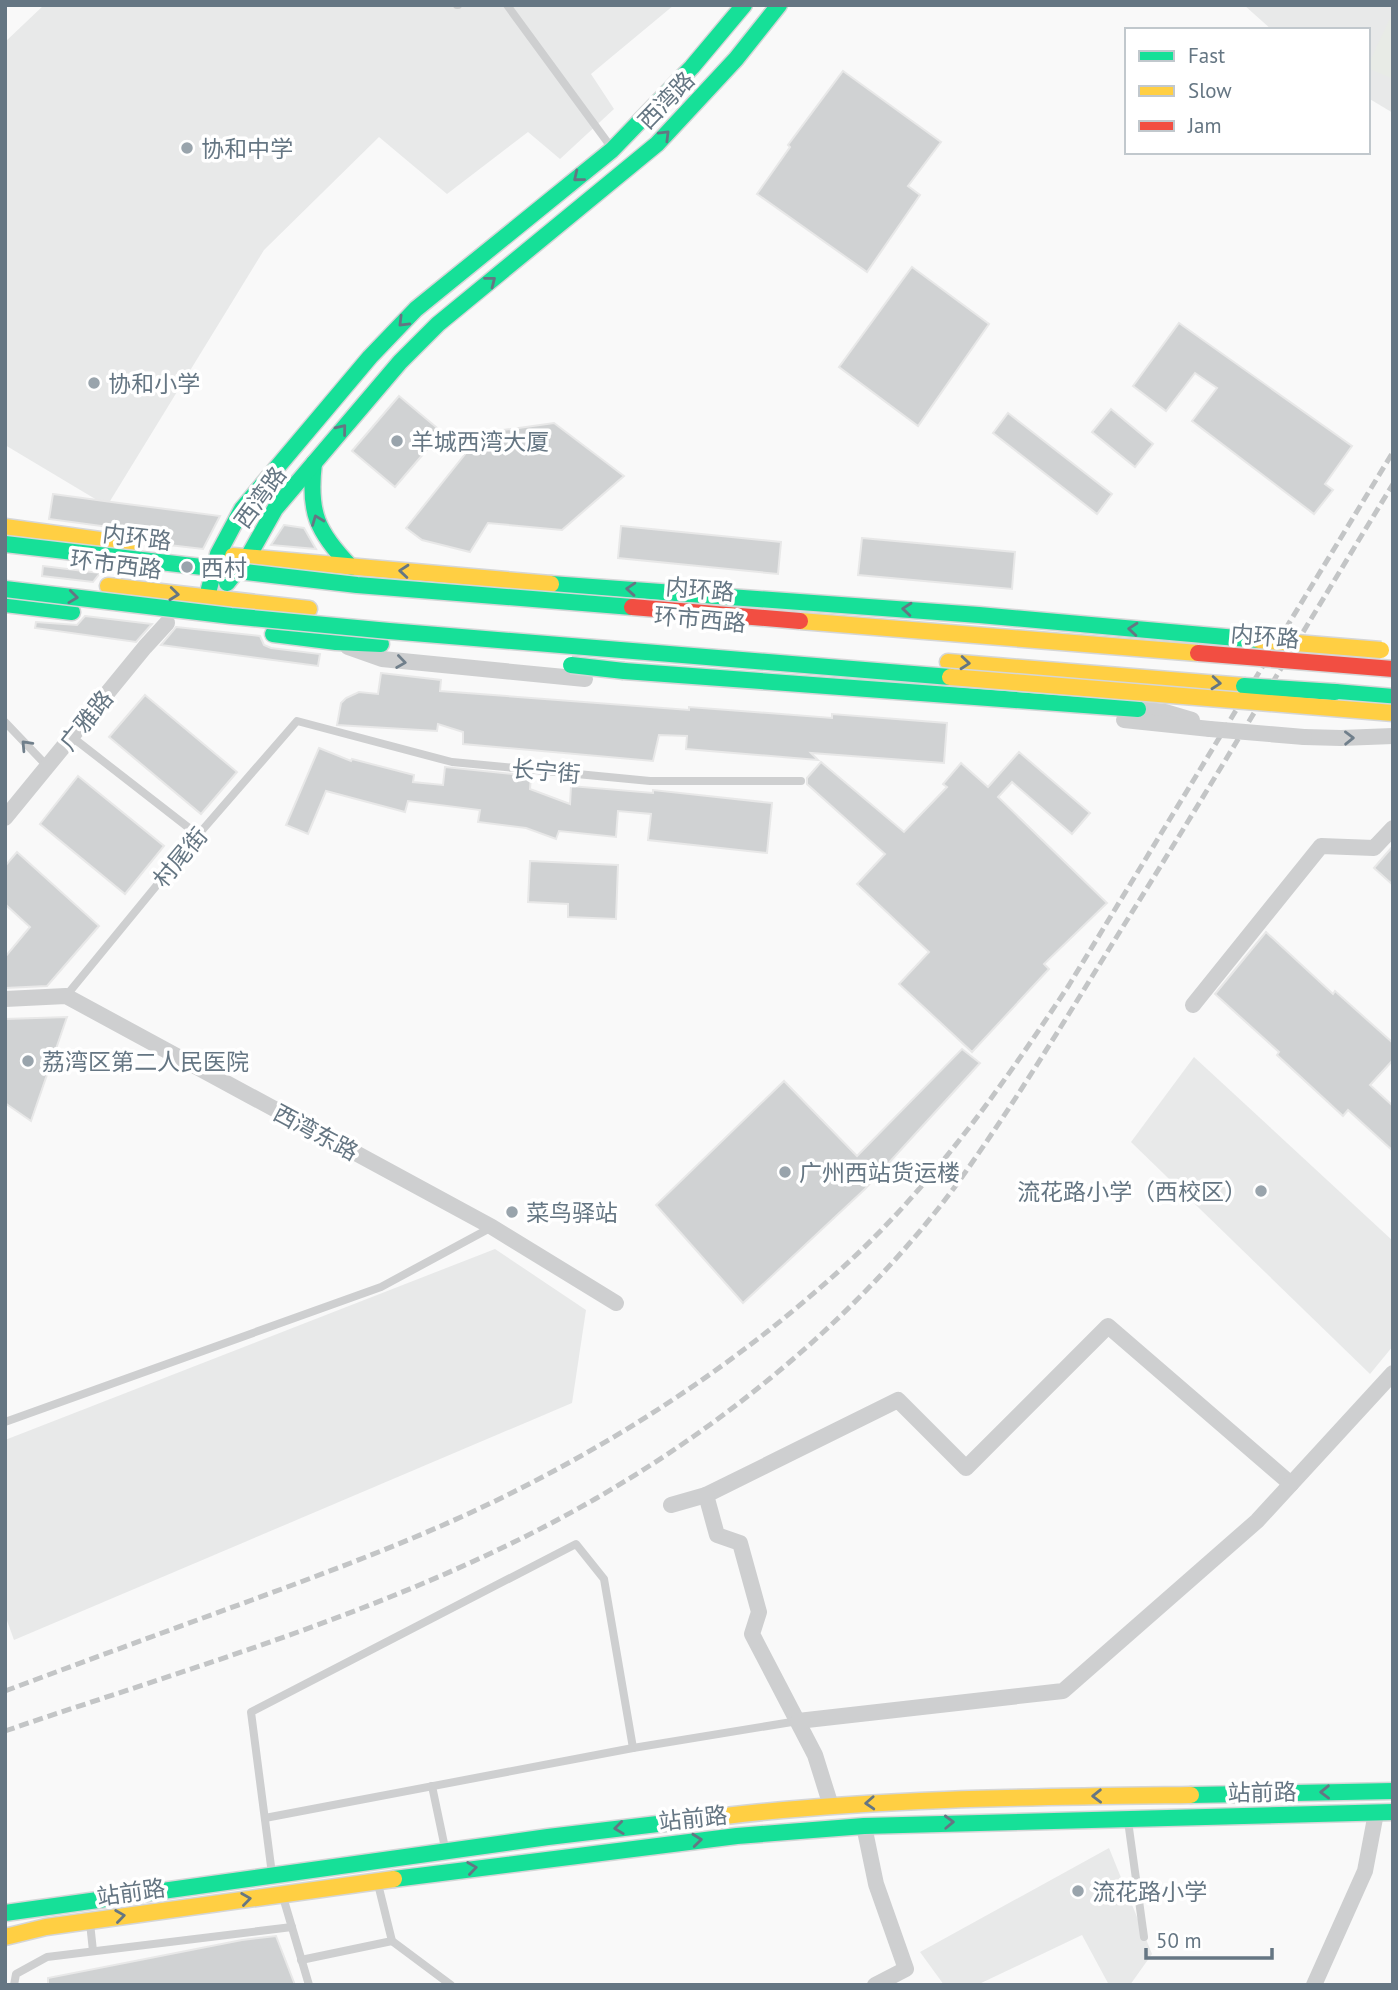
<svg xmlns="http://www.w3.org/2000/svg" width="1398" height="1990" font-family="'PT Sans','Noto Sans SC',sans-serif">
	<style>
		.built { fill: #e8e9e9 }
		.green { fill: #e8ebe6 }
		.building { fill: #d0d2d3; stroke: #e8e8e8; stroke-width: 2 }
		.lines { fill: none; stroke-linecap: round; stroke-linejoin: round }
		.fast-casing { stroke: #d5d6d7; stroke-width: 19 }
		.slow-casing { stroke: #d5d6d7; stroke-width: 19 }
		.lane { stroke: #cecfd0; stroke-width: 8 }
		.street { stroke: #cecfd0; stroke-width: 16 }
		.fast { stroke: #16e098; stroke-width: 16 }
		.slow { stroke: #ffcf43; stroke-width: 16 }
		.rail { stroke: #c3c5c6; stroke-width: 5; stroke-dasharray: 10 5; stroke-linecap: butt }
		.fast-bridge-casing { stroke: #d5d6d7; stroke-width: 19; stroke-linecap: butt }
		.slow-bridge-casing { stroke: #d5d6d7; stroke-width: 19; stroke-linecap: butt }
		.jam-bridge-casing { stroke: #d5d6d7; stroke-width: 19; stroke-linecap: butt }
		.street-bridge { stroke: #cecfd0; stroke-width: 16 }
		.fast-bridge { stroke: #16e098; stroke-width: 16 }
		.slow-bridge { stroke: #ffcf43; stroke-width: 16 }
		.jam-bridge { stroke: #f24e42; stroke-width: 16 }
		.oneway { stroke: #657683 }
		.oneway2 { stroke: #707f8b }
		.poi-dot { fill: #99a4ac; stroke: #fff; stroke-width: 2.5 }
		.labels { text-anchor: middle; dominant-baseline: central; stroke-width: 7; stroke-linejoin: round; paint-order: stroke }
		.street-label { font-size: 23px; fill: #657683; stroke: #fff }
		.poi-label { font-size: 23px; fill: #657683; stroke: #fff; text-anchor: start }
	</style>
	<rect width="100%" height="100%" fill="#f9f9f9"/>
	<g class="built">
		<path d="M 44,5 L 674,5 L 591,74 L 614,109 L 560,159 L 528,132 L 447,194 L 379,137 L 264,250 L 107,506 L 5,445 L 5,42 Z"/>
		<path d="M 1244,5 L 1393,5 L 1393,113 L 1368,98 L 1368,30 L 1272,30 Z"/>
		<path d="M 1194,1057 L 1393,1241 L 1393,1346 L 1370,1374 L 1131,1142 Z"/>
		<path d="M 495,1249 L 586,1310 L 572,1403 L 14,1640 L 5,1615 L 5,1440 Z"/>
		<path d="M 1109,1848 L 1152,1954 L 1130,1985 L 1109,1985 L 1082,1935 L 977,1985 L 944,1985 L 920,1952 Z"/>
	</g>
	<path class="green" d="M 1393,12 L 1393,79 L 1368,68 L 1368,65 Z"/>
	<g class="building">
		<path d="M 843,71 L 941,142 L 908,186 L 920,195 L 867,272 L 757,194 L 790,147 L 788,145 Z"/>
		<path d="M 912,267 L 989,324 L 918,426 L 839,367 Z"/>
		<path d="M 1179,323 L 1352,446 L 1325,484 L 1333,490 L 1314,514 L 1192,421 L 1217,388 L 1195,373 L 1166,411 L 1133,386 Z"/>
		<path d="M 399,396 L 442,432 L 395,487 L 352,451 Z"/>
		<path d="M 1111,409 L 1153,444 L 1135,467 L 1092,432 Z"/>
		<path d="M 1008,413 L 1112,494 L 1097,514 L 993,433 Z"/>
		<path d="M 554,423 L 624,476 L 562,530 L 488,523 L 470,552 L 422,540 L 406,528 L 482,433 Z"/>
		<path d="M 53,494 L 119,503 L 220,516 L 203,549 L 143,542 L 138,533 L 131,530 L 49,519 Z"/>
		<path d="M 284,525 L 304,528 L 316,549 L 271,545 Z"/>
		<path d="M 621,526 L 781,542 L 778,574 L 618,558 Z"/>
		<path d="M 862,538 L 1015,552 L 1012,589 L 858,575 Z"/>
		<path d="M 43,566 L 100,573 L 93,582 L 42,576 Z"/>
		<path d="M 85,616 L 152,624 L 136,642 L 35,628 L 36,622 L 77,625 Z"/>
		<path d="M 176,627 L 260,636 L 264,645 L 271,648 L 320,654 L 318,666 L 161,645 Z"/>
		<path d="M 381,673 L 441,680 L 440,691 L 689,710 L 689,707 L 832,718 L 832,714 L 947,723 L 944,763 L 811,753 L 818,760 L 686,749 L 687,736 L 659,735 L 653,761 L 463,744 L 463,732 L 438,724 L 437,731 L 337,725 L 341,703 L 346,698 L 359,692 L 378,694 Z"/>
		<path d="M 145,695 L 237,772 L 201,814 L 109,737 Z"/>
		<path d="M 319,748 L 351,761 L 352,759 L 414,775 L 413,782 L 443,785 L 445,767 L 531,776 L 530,789 L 570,804 L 571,786 L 653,793 L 653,790 L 772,803 L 767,853 L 648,840 L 651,814 L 618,811 L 616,837 L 559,831 L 556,839 L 526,828 L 478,822 L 480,810 L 408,801 L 405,812 L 326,791 L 308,834 L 286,825 Z"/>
		<path d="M 1019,752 L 1090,813 L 1072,834 L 1012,782 L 998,797 L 1107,903 L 1044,964 L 1049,969 L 972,1052 L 899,984 L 929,952 L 857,884 L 885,854 L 807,784 L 807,778 L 821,762 L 904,832 L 947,787 L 943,784 L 961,763 L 988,787 Z"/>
		<path d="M 78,776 L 164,846 L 125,894 L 40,824 Z"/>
		<path d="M 1393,846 L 1393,885 L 1374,868 Z"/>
		<path d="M 17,852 L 99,926 L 47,986 L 5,988 L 5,957 L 30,927 L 5,904 L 5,866 Z"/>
		<path d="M 530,861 L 618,865 L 616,919 L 568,917 L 568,904 L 528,902 Z"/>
		<path d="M 1266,932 L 1333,994 L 1335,991 L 1393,1043 L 1393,1060 L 1370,1085 L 1393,1106 L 1393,1151 L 1348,1110 L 1343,1116 L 1277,1055 L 1279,1052 L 1215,994 Z"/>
		<path d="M 67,1017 L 31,1121 L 5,1103 L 5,1019 Z"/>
		<path d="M 962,1049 L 980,1063 L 865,1189 L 743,1303 L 656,1205 L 784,1081 L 857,1156 Z"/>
		<path d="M 276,1936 L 295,1985 L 48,1985 L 48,1978 L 242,1940 Z"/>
	</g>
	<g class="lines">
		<defs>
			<g id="fast">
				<path d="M 314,463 C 308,512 317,532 351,567"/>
				<path d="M 227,583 L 248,557 L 275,509 L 400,362 L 438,324 L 657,144 L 736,59 L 779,5"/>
				<path d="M 551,584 L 979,615 L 1259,640"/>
				<path d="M 209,589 L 218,554 L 242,509 L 370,357 L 416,309 L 612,150 L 692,67 L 744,5"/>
				<path d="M 5,604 L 72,612"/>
				<path d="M 273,634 L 336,642 L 381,644"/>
				<path d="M 624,671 L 1138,709"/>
				<path d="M 1335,692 L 1393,697"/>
				<path d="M 1191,1795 L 1393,1791"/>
				<path d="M 394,1879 L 737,1836 L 864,1826 L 1393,1812"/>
				<path d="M 5,1913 L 548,1837 L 725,1816"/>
			</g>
			<g id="slow">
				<path d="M 5,527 L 129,544"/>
				<path d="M 233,556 L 551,584"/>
				<path d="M 108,586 L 309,609"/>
				<path d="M 948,662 L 1244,686"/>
				<path d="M 725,1816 C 880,1798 1036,1797 1191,1795"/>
				<path d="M 5,1937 L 46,1927 L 394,1879"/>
			</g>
		</defs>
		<use href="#fast" class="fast-casing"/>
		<use href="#slow" class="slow-casing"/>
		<g class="lane">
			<path d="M 457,5 L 458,5"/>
			<path d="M 507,5 L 611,147"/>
			<path d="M 5,722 L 48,767"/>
			<path d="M 72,737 L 198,835"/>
			<path d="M 66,996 L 198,835 L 297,721 L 452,762 L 650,781 L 801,781"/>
			<path d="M 5,1422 L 381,1287 L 492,1227"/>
			<path d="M 432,1786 L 445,1848"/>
			<path d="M 265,1818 L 633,1748 L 798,1721"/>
			<path d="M 1128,1821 L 1144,1937"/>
			<path d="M 272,1874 L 251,1712 L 576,1544 L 604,1579 L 633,1748"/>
			<path d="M 378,1884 L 392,1941 L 451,1985"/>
			<path d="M 283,1897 L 309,1985"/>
			<path d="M 90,1923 L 93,1951"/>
			<path d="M 301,1960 L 392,1941"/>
			<path d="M 14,1985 L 16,1974 L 47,1957 L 292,1927"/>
		</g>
		<g class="street">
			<path d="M 348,647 L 382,659 L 585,679"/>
			<path d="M 1138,709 L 1165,712 L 1192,720"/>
			<path d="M 1124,720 L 1210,729"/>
			<path d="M 1304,737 L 1341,738 L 1393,736"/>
			<path d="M 5,818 L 145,647 L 167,623"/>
			<path d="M 5,999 L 66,996 L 492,1227 L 616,1303"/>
			<path d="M 1193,1005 L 1321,846 L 1374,848 L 1393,828"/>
			<path d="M 706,1495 L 898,1400 L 966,1468 L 1108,1326 L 1291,1484"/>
			<path d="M 671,1505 L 706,1495 L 717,1535 L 740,1543 L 759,1612 L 752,1634 L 815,1755 L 831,1806"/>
			<path d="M 798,1721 L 1063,1691 L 1257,1521 L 1393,1373"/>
			<path d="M 864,1826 L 876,1884 L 906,1969 L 875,1985"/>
			<path d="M 1314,1985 L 1365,1871 L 1376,1813"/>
		</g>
		<use href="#fast" class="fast"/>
		<use href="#slow" class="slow"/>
		<g class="rail">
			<path d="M 5,1691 C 88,1660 170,1630 252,1600 C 347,1565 441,1530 531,1483 C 647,1423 758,1347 853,1258 C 938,1178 1005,1082 1069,985 L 1393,452"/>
			<path d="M 5,1731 C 204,1663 411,1605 595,1499 C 732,1420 859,1315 954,1188 C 1017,1101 1072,1008 1129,917 C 1218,774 1305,628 1393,484"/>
		</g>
		<defs>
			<g id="fast-bridge">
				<path d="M 5,544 L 357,585 L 632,607"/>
				<path d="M 5,589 L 231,616 L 389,631 L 950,677"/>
				<path d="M 571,665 L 624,671"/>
				<path d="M 1244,686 L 1335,692"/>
			</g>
			<g id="slow-bridge">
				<path d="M 800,621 L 1198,653"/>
				<path d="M 1259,640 L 1381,650"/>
				<path d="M 950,677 L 1393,713"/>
			</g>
			<g id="jam-bridge">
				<path d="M 632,607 L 800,621"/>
				<path d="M 1198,653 L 1393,669"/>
			</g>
		</defs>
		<use href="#fast-bridge" class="fast-bridge-casing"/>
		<use href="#slow-bridge" class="slow-bridge-casing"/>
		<use href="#jam-bridge" class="jam-bridge-casing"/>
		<path class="street-bridge" d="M 1210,729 L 1304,737"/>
		<use href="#fast-bridge" class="fast-bridge"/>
		<use href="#slow-bridge" class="slow-bridge"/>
		<use href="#jam-bridge" class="jam-bridge"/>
	</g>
	<defs><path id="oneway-chevron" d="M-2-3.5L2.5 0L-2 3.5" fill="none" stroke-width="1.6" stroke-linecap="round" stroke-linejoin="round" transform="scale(1.75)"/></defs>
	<g class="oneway">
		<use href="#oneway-chevron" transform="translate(665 135) rotate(-45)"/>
		<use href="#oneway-chevron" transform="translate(578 177) rotate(141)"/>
		<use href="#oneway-chevron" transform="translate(491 281) rotate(-38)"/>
		<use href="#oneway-chevron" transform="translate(403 322) rotate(135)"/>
		<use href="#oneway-chevron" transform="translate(342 429) rotate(-51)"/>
		<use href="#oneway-chevron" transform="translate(317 520) rotate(-111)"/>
		<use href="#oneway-chevron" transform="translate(404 571) rotate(-175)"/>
		<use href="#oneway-chevron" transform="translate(631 589) rotate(-176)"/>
		<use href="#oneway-chevron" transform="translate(174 594) rotate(6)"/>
		<use href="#oneway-chevron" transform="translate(73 597) rotate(7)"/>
		<use href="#oneway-chevron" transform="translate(907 609) rotate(-175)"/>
		<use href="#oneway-chevron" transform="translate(1133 629) rotate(-175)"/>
		<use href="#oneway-chevron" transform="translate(965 663) rotate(5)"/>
		<use href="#oneway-chevron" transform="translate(1216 683) rotate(5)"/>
		<use href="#oneway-chevron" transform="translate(1325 1792) rotate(179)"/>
		<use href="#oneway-chevron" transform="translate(1097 1796) rotate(179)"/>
		<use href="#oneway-chevron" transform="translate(870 1803) rotate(177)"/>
		<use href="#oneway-chevron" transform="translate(949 1822) rotate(-2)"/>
		<use href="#oneway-chevron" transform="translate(619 1828) rotate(173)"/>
		<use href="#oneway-chevron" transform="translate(697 1840) rotate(-6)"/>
		<use href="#oneway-chevron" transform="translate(472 1868) rotate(-8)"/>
		<use href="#oneway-chevron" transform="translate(246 1899) rotate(-8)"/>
		<use href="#oneway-chevron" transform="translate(120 1916) rotate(-8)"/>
	</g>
	<g class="oneway2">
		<use href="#oneway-chevron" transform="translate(401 662) rotate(8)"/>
		<use href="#oneway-chevron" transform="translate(1349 738) rotate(-1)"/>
		<use href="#oneway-chevron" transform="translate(26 745) rotate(-133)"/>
	</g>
	<g class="poi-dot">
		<circle cx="187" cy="148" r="7"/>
		<circle cx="94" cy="383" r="7"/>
		<circle cx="397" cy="441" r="7"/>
		<circle cx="187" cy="567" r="7"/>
		<circle cx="28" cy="1061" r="7"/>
		<circle cx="785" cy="1172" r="7"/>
		<circle cx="1261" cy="1191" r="7"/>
		<circle cx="512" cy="1212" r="7"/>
		<circle cx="1078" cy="1891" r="7"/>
	</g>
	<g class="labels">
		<g class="street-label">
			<text transform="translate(666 100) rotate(-46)">西湾路</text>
			<text transform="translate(260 497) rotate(-54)">西湾路</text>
			<text transform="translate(137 537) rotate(7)">内环路</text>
			<text transform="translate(116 564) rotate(7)">环市西路</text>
			<text transform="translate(700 589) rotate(5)">内环路</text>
			<text transform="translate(700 619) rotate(5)">环市西路</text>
			<text transform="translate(1265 636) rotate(5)">内环路</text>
			<text transform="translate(86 720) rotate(-51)">广雅路</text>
			<text transform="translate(546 771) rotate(5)">长宁街</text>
			<text transform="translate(180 857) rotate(-50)">村尾街</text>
			<text transform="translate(316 1132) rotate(28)">西湾东路</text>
			<text transform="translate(1262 1792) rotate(-1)">站前路</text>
			<text transform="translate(693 1818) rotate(-6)">站前路</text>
			<text transform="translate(131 1892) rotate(-8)">站前路</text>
		</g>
		<g class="poi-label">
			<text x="201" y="148">协和中学</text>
			<text x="108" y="383">协和小学</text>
			<text x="411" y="441">羊城西湾大厦</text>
			<text x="201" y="567">西村</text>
			<text x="42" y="1061">荔湾区第二人民医院</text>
			<text x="799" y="1172">广州西站货运楼</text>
			<text x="1247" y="1191" text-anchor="end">流花路小学（西校区）</text>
			<text x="526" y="1212">菜鸟驿站</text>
			<text x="1092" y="1891">流花路小学</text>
		</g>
	</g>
	<rect width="1398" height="1990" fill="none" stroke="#657683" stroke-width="14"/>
	<rect x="1125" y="28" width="245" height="126" fill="#ffffff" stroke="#c1c8cd" stroke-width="2"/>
	<rect x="1139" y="51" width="35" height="10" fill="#16e098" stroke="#c1c8cd" stroke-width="2"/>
	<text x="1188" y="63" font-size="21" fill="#657683">Fast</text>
	<rect x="1139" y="86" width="35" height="10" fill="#ffcf43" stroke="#c1c8cd" stroke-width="2"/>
	<text x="1188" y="98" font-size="21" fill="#657683">Slow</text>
	<rect x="1139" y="121" width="35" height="10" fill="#f24e42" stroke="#c1c8cd" stroke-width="2"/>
	<text x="1188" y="133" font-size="21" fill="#657683">Jam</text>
	<path d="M1146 1948v10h126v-10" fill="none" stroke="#657683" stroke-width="3.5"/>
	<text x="1156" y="1948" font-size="21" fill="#657683" stroke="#ffffff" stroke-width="5" paint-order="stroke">50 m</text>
</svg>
